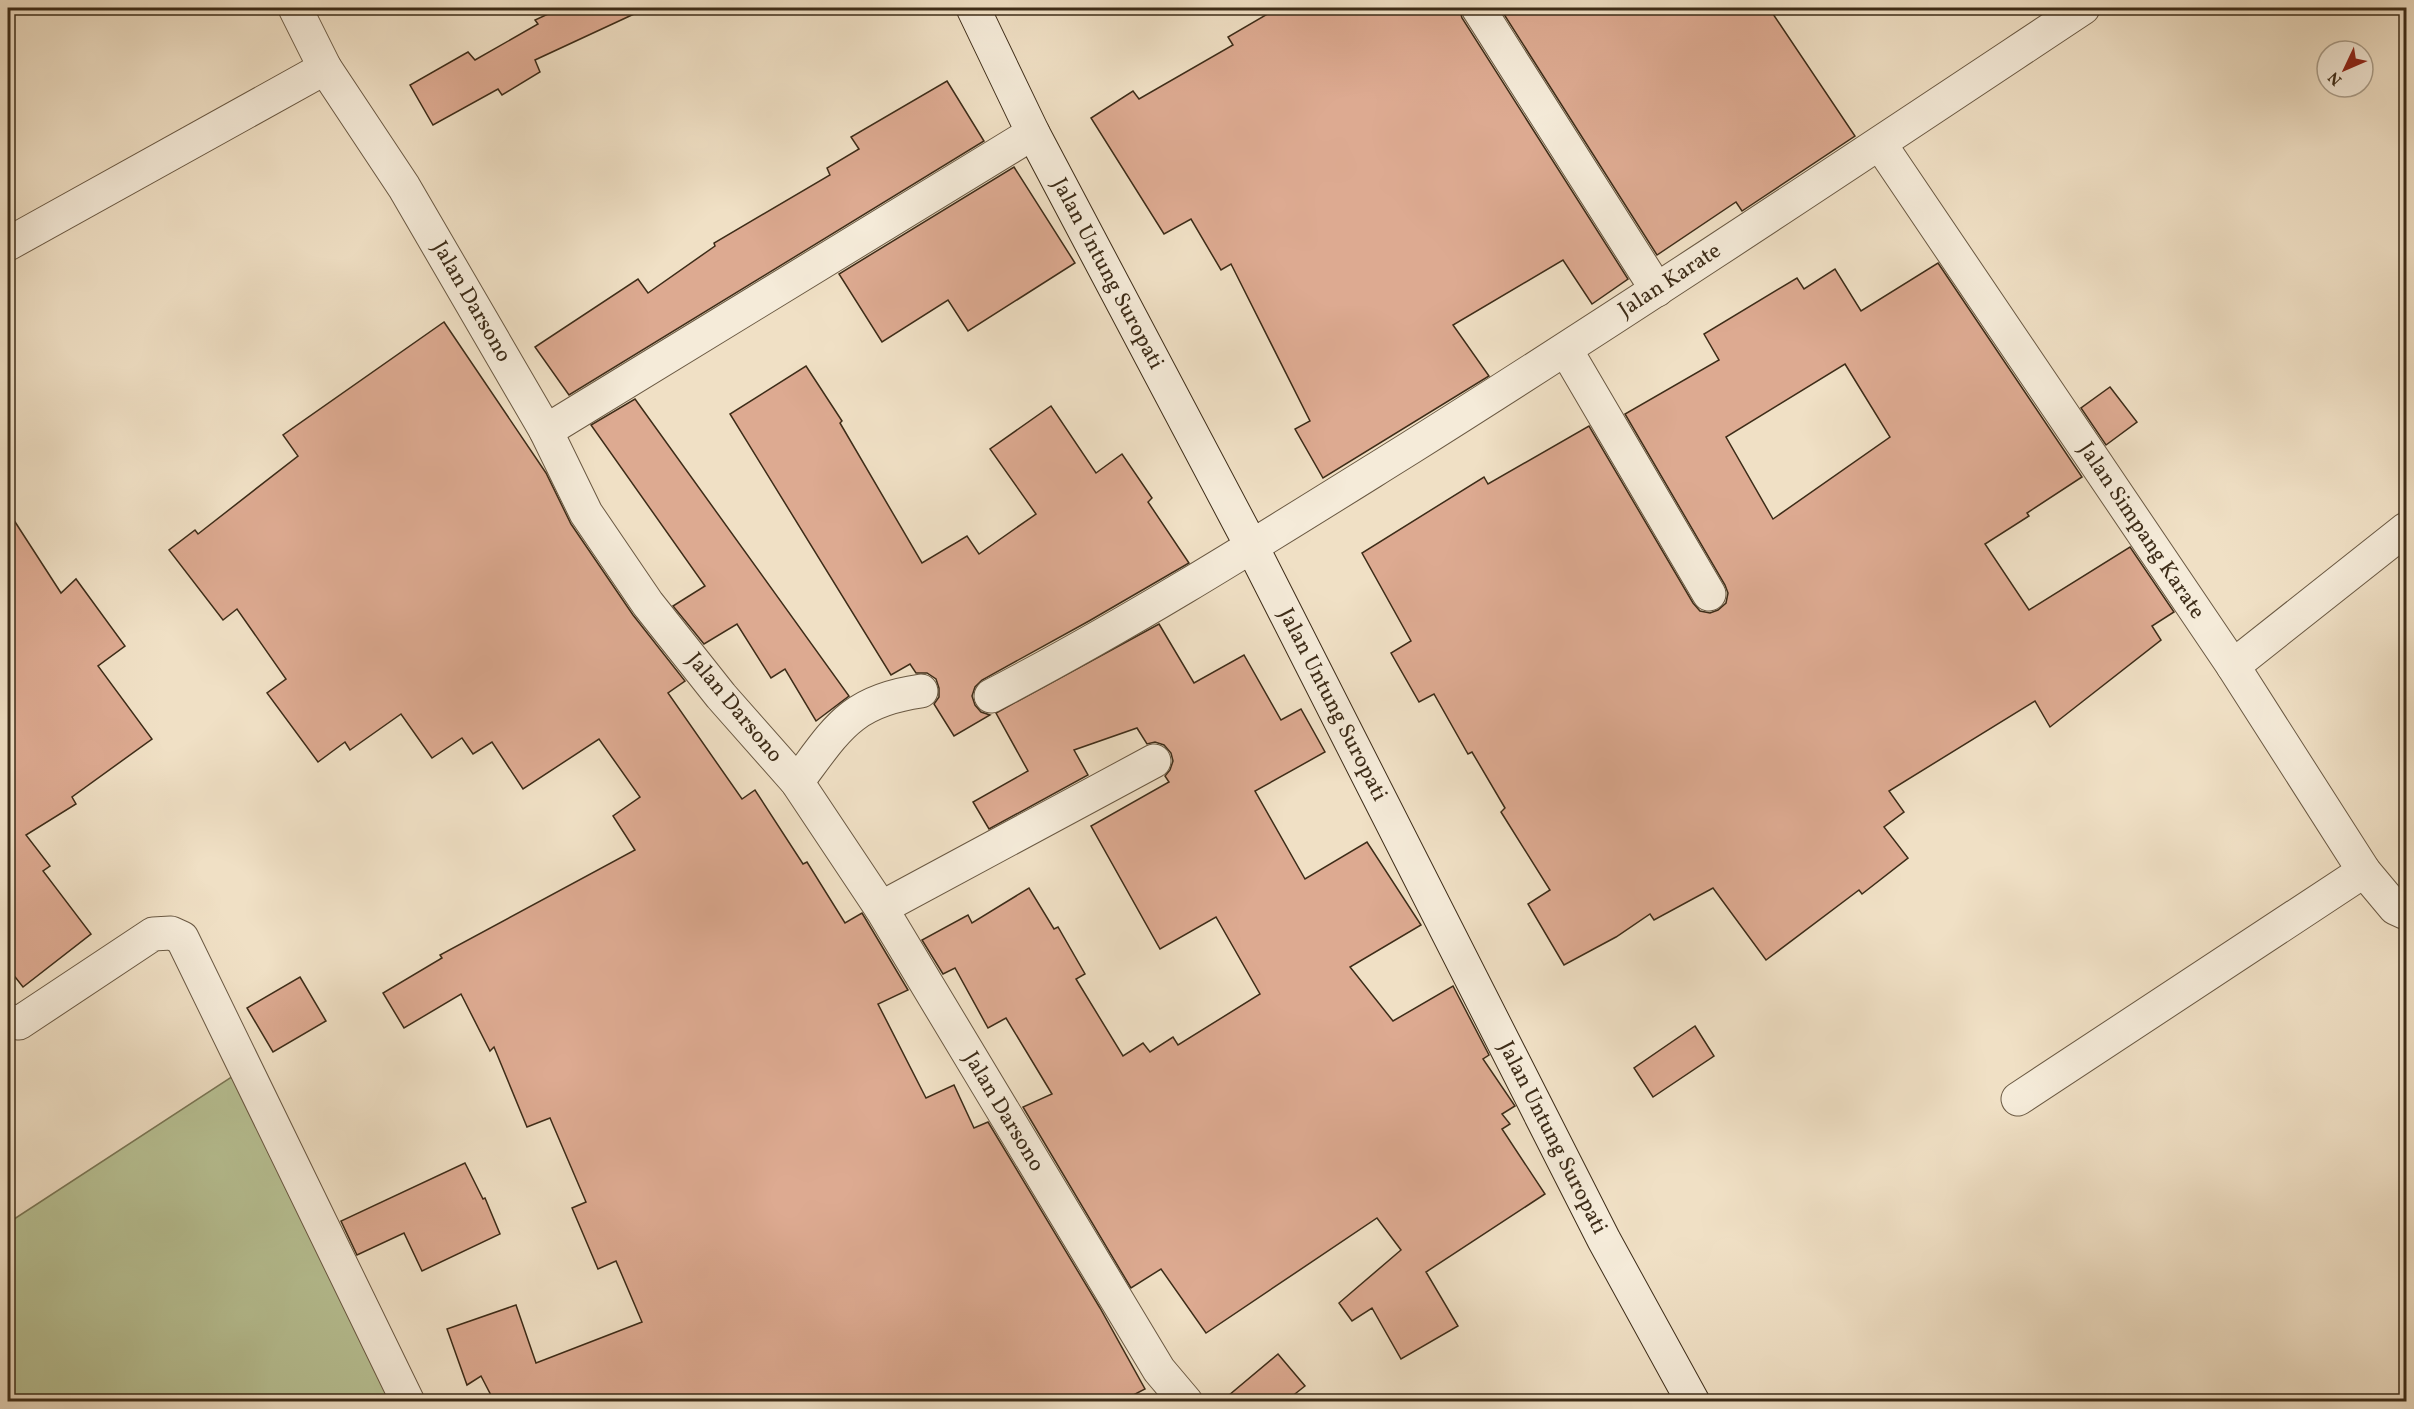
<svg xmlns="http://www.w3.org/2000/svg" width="2414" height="1409" font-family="Vollkorn,serif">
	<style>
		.green { fill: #b8c295; stroke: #7a7756; stroke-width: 1.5 }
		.building { fill: #ddaa91; stroke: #3d2c18; stroke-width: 1.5; fill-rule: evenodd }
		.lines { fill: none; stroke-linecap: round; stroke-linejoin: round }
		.minor-casing { stroke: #6a5943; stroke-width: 35 }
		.secondary-casing { stroke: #3d2c18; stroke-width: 35 }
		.minor { stroke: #f5ebd9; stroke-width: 33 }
		.secondary { stroke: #f5ebd9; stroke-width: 33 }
		.labels { text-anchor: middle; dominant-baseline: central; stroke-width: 6; stroke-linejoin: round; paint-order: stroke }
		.street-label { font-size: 22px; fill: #3d2c18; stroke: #f5ebd9 }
	</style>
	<rect width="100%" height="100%" fill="#f0e0c5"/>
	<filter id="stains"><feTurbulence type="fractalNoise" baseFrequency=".00333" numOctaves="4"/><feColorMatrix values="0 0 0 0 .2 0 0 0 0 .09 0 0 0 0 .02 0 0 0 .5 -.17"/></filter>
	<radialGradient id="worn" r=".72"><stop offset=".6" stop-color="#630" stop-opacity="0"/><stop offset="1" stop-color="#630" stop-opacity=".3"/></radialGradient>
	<path class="green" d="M 236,1074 L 397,1401 L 8,1402 L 8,1223 Z"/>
	<g class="building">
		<path d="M 561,8 L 647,8 L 535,60 L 540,72 L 502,95 L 498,89 L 433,125 L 410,85 L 468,52 L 475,60 L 538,24 L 535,20 Z"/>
		<path d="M 1278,8 L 1459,8 L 1462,18 L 1628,279 L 1592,304 L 1563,260 L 1453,325 L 1489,376 L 1323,478 L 1295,429 L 1310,421 L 1231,264 L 1221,270 L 1191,219 L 1164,234 L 1091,118 L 1133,91 L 1139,99 L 1233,45 L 1228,37 Z"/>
		<path d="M 1500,8 L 1769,8 L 1855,136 L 1742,211 L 1736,202 L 1657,255 Z"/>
		<path d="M 947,81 L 984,141 L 569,395 L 535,347 L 638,279 L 648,293 L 715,246 L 714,243 L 830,175 L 827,168 L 859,149 L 851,137 Z"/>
		<path d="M 1014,167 L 1075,263 L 968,331 L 948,300 L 882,342 L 839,274 Z"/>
		<path d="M 1938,263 L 2082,477 L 2027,513 L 2029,516 L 1985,544 L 2029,610 L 2130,547 L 2174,612 L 2152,626 L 2161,640 L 2050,727 L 2035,701 L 1889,791 L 1904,812 L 1884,827 L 1908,858 L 1862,894 L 1859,890 L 1766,960 L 1713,888 L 1654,920 L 1650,914 L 1616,937 L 1564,965 L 1528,904 L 1550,890 L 1501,812 L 1505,808 L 1472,752 L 1468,754 L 1434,694 L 1419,702 L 1391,653 L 1411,641 L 1362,553 L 1484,477 L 1488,484 L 1589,426 L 1693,603 L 1700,611 L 1710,613 L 1718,610 L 1726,603 L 1728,593 L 1725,585 L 1625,414 L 1719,360 L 1704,334 L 1797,278 L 1804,289 L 1835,269 L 1861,311 ZM 1845,364 L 1890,437 L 1773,519 L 1726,437 Z"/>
		<path d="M 444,322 L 546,473 L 571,524 L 633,615 L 685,681 L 668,693 L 742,799 L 755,790 L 803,864 L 807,862 L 845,923 L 862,913 L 865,918 L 908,990 L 878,1004 L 926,1098 L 954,1085 L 974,1128 L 988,1122 L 1100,1308 L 1145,1389 L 1122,1401 L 494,1401 L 481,1376 L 467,1385 L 447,1329 L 516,1305 L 536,1363 L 642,1322 L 616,1261 L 598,1269 L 572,1208 L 586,1202 L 550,1118 L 527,1127 L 494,1047 L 490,1051 L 461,994 L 404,1028 L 383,993 L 442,958 L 440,955 L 635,850 L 613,816 L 640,797 L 599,739 L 523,789 L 492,742 L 473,754 L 462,738 L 432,758 L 401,714 L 350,750 L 345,742 L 318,762 L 267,693 L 286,679 L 237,609 L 223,620 L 169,550 L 195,530 L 198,534 L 298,456 L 283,435 Z"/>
		<path d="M 806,366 L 842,421 L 840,423 L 922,563 L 967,536 L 979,554 L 1036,514 L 990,449 L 1051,406 L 1096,473 L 1122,454 L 1152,498 L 1148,502 L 1189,563 L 1089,621 L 982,680 L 975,687 L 972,696 L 975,705 L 981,712 L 990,715 L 954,736 L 934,704 L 939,697 L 939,688 L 936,679 L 927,673 L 916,673 L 910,664 L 891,675 L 730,414 Z"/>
		<path d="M 2110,387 L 2137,422 L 2106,445 L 2081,408 Z"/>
		<path d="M 635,399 L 849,696 L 816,721 L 785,669 L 771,678 L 737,624 L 704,644 L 673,606 L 705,586 L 591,425 Z"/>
		<path d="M 8,511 L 61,593 L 76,579 L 125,646 L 98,666 L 152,739 L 72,797 L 76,804 L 26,835 L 50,866 L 43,871 L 91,934 L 23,987 L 8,968 Z"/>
		<path d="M 1159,624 L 1194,683 L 1244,655 L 1281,720 L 1301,709 L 1325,752 L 1255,791 L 1305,879 L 1367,842 L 1421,925 L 1350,967 L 1393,1021 L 1453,986 L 1489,1055 L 1483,1059 L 1515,1106 L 1502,1114 L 1510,1124 L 1502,1129 L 1545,1194 L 1426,1272 L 1458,1326 L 1401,1359 L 1372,1308 L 1352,1321 L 1339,1303 L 1401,1250 L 1377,1218 L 1206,1333 L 1161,1269 L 1131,1288 L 1023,1107 L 1052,1094 L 1006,1018 L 988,1028 L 955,968 L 943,974 L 922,940 L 968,915 L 972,923 L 1029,888 L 1054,929 L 1058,927 L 1085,974 L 1076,979 L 1123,1056 L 1143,1043 L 1150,1052 L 1173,1037 L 1178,1045 L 1260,994 L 1216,917 L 1160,949 L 1091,826 L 1169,782 L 1165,776 L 1170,770 L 1173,761 L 1171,753 L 1164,745 L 1155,742 L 1147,744 L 1137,728 L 1074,750 L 1088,775 L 989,829 L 973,802 L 1028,771 L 996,713 Z"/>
		<path d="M 300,977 L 326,1021 L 273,1052 L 247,1008 Z"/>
		<path d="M 1695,1026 L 1714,1056 L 1653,1097 L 1634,1068 Z"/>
		<path d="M 465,1163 L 483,1199 L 485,1198 L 500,1234 L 422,1271 L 404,1233 L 357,1255 L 341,1221 Z"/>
		<path d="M 1278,1354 L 1305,1386 L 1286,1401 L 1222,1401 Z"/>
	</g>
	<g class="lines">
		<defs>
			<g id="minor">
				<path d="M 295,8 L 325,68 L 404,187 L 546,431 L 586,513 L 648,604 L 721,696 L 797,782 L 881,908 L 1159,1370 L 1186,1402"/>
				<path d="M 1478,8 L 1657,290"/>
				<path d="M 1880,144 L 2233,666 L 2364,871 L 2395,908 L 2406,913"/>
				<path d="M 8,244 L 325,68"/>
				<path d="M 1566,350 L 1709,594"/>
				<path d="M 546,431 L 1033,133"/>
				<path d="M 2233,666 L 2406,529"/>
				<path d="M 991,696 C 1135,621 1272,534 1410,448 C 1637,305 1860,156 2083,8"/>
				<path d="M 797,782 C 837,729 850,701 921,691"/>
				<path d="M 881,908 L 1154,761"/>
				<path d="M 8,1020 L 19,1023 L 153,934 L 171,933 L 182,938 L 408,1402"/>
				<path d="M 2018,1099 L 2364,871"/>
			</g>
			<path id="secondary" d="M 973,8 L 1033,133 L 1252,547 L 1604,1240 L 1693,1402"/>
		</defs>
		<use href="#minor" class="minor-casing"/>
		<use href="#secondary" class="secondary-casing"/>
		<use href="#minor" class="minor"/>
		<use href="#secondary" class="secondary"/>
	</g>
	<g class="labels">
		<g class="street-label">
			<text transform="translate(1107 274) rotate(62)">Jalan Untung Suropati</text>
			<text transform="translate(1670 281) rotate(-33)">Jalan Karate</text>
			<text transform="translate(471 302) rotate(60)">Jalan Darsono</text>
			<text transform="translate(2141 531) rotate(56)">Jalan Simpang Karate</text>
			<text transform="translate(1332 705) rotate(63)">Jalan Untung Suropati</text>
			<text transform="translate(734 708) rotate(50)">Jalan Darsono</text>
			<text transform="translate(1003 1112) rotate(59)">Jalan Darsono</text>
			<text transform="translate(1552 1138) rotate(63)">Jalan Untung Suropati</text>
		</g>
	</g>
	<rect width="2414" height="1409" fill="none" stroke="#f0e0c5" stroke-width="30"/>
	<rect x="9" y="9" width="2396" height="1391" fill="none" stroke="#3d2c18" stroke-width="3"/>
	<rect x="15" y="15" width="2384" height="1379" fill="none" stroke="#3d2c18" stroke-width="1.5"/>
	<g transform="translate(2345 69) rotate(226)"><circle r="28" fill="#f5ebd9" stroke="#ab9f8c" stroke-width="1.5"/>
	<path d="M0-4.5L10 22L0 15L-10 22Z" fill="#8f2418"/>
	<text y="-9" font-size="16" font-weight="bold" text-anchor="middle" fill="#3d2c18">N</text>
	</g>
	<rect width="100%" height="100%" filter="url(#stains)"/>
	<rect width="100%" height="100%" fill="url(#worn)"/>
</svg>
